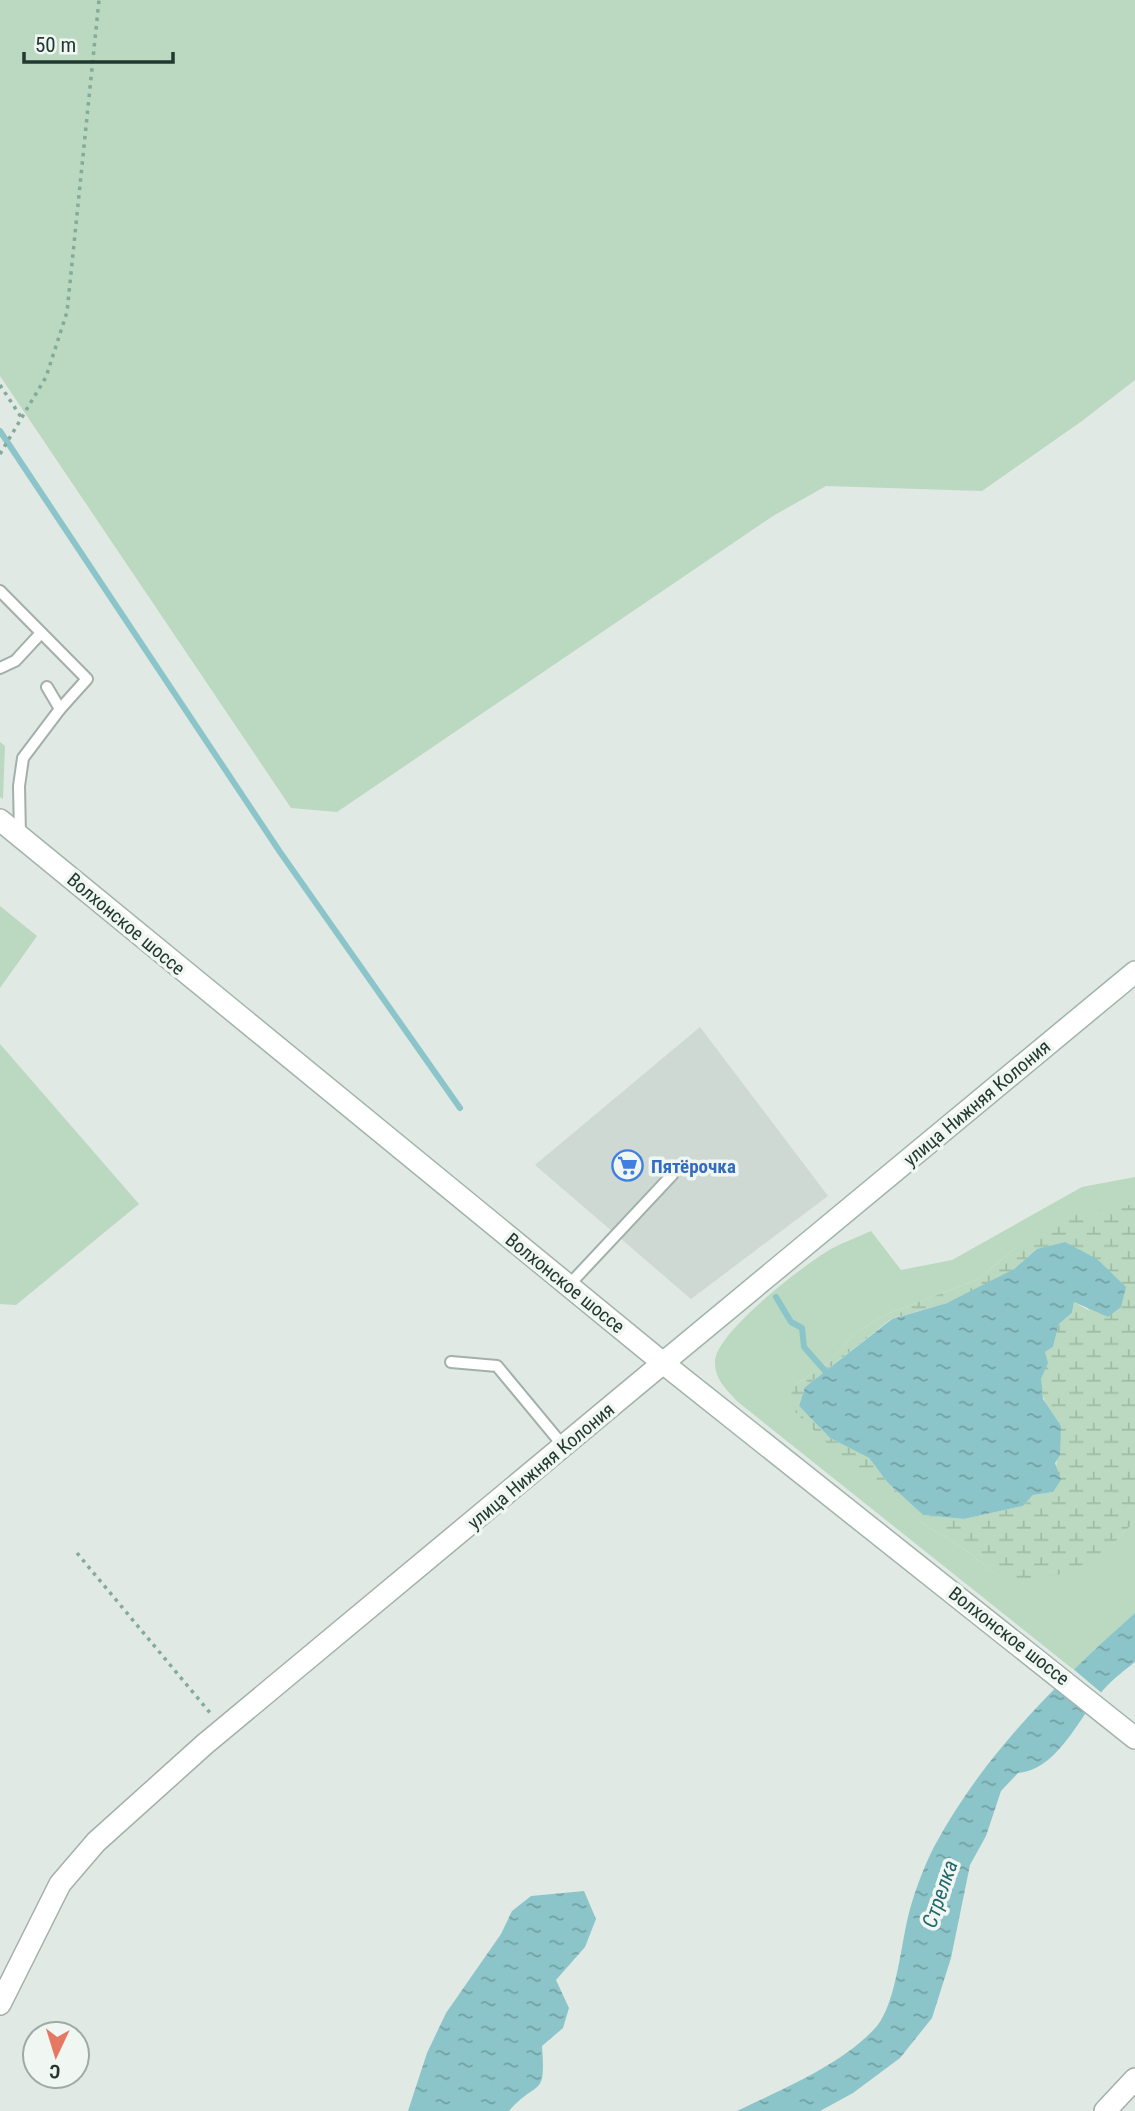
<svg xmlns="http://www.w3.org/2000/svg" width="1135" height="2111" font-family="'Roboto Condensed',sans-serif">
	<style>
		.built { fill: #ced9d3 }
		.grass { fill: #bad9c0 }
		.wetland { fill: url(#wetland-marsh); fill-rule: evenodd }
		.water { fill: url(#water-ripples) }
		.pier { fill: #e0e9e4 }
		.lines { fill: none; stroke-linecap: round; stroke-linejoin: round }
		.stream { stroke: #8cc5c9; stroke-width: 6 }
		.lane-casing { stroke: #a3b0aa; stroke-width: 14 }
		.street-casing { stroke: #a3b0aa; stroke-width: 24 }
		.secondary-casing { stroke: #a0b4ab; stroke-width: 24 }
		.path { stroke: #83aa9a; stroke-width: 3.5; stroke-dasharray: 3.5 5; stroke-linecap: butt }
		.lane { stroke: #fff; stroke-width: 10 }
		.street { stroke: #fff; stroke-width: 21 }
		.secondary { stroke: #fff; stroke-width: 21 }
		.labels { text-anchor: middle; dominant-baseline: central; stroke-width: 7; stroke-linejoin: round; paint-order: stroke }
		.street-label { font-size: 19px; fill: #223830; stroke: #f0f6f2 }
		.shop-label { font-size: 19px; font-weight: bold; fill: #366cbe; stroke: #f0f6f2; text-anchor: start }
		.water-label { font-size: 21px; font-style: italic; fill: #23676d; stroke: #f0f6f2 }
	</style>
	<defs>
		<pattern id="wetland-marsh" width="20" height="14" patternUnits="userSpaceOnUse" patternTransform="scale(1.75)"><rect width="20" height="14" fill="#bad9c0"/><path d="M1 5h8M5 5V1M11 12h8M15 12V8" fill="none" stroke="#a0bba5"/></pattern>
		<pattern id="water-ripples" width="26" height="14" patternUnits="userSpaceOnUse" patternTransform="scale(1.75)"><rect width="26" height="14" fill="#8cc5c9"/><path d="M2 4q2-2 4 0t4 0M15 11q2-2 4 0t4 0" fill="none" stroke="#72a1a4"/></pattern>
	</defs>
	<rect width="100%" height="100%" fill="#e0e9e4"/>
	<path class="built" d="M 700,1027 L 828,1196 L 691,1299 L 535,1165 Z"/>
	<g class="grass">
		<path d="M 0,0 L 1135,0 L 1135,380 L 1082,421 L 982,491 L 826,486 L 773,516 L 337,812 L 291,808 L 0,376 Z"/>
		<path d="M 0,742 L 5,746 L 3,799 L 0,797 Z"/>
		<path d="M 0,906 L 37,936 L 0,988 Z"/>
		<path d="M 0,1044 L 139,1204 L 16,1305 L 0,1304 Z"/>
		<path d="M 1135,1177 L 1135,1205 L 1128,1205 L 1016,1247 L 979,1279 L 887,1314 L 856,1332 L 830,1361 L 794,1386 L 796,1413 L 922,1523 L 966,1550 L 994,1573 L 1111,1546 L 1135,1521 L 1135,1613 L 1074,1670 L 738,1402 C 727,1390 714,1379 715,1361 C 717,1331 805,1264 831,1249 C 844,1242 858,1237 871,1231 L 901,1270 L 952,1260 L 1082,1187 Z"/>
	</g>
	<path class="wetland" d="M 1128,1205 L 1135,1205 L 1135,1521 L 1111,1546 L 1071,1572 L 1030,1581 L 994,1573 L 966,1550 L 922,1523 L 826,1442 L 796,1413 L 789,1400 L 794,1386 L 830,1361 L 856,1332 L 887,1314 L 979,1279 L 1016,1247 L 1078,1214 ZM 1037,1249 L 1090,1311 L 1074,1302 L 1072,1313 L 1059,1324 L 1053,1347 L 1045,1352 C 1048,1364 1042,1368 1041,1380 C 1039,1398 1051,1412 1061,1426 L 1053,1492 L 1033,1495 L 1023,1506 L 964,1519 L 923,1515 L 888,1483 L 869,1458 L 830,1438 L 799,1406 L 805,1387 L 891,1319 L 947,1303 L 981,1287 L 1014,1269 Z"/>
	<g class="water">
		<path d="M 1065,1242 L 1097,1259 L 1126,1287 L 1121,1307 L 1108,1317 L 1074,1302 L 1072,1313 L 1059,1324 L 1053,1347 L 1045,1352 L 1048,1363 L 1041,1379 L 1043,1399 L 1061,1426 L 1060,1455 L 1055,1463 L 1061,1480 L 1053,1492 L 1033,1495 L 1023,1506 L 964,1519 L 923,1515 L 888,1483 L 869,1458 L 830,1438 L 799,1406 L 805,1387 L 892,1319 L 947,1303 L 1014,1269 L 1037,1249 Z"/>
		<path d="M 1135,1613 L 1135,1662 C 1125,1670 1114,1678 1106,1687 C 1080,1714 1059,1770 1018,1773 L 1001,1791 L 986,1836 L 970,1865 L 951,1958 L 932,2018 L 900,2058 L 853,2093 L 820,2111 L 737,2111 C 781,2090 845,2063 877,2026 C 897,2001 901,1941 910,1909 C 916,1888 925,1864 935,1845 C 984,1754 1059,1681 1135,1613 Z"/>
		<path d="M 584,1891 L 596,1919 L 585,1947 L 556,1980 L 569,2008 L 563,2028 L 542,2046 C 546,2100 538,2078 509,2111 L 408,2111 L 427,2053 L 446,2013 L 501,1934 L 512,1911 L 531,1896 Z"/>
	</g>
	<path class="pier" d="M 1072,1668 L 1104,1695 L 1088,1716 L 1052,1686 Z"/>
	<g class="lines">
		<g class="stream">
			<path d="M 0,431 L 280,852 L 460,1108"/>
			<path d="M 776,1297 L 791,1322 L 802,1328 L 804,1347 L 826,1372"/>
		</g>
		<defs>
			<g id="lane">
				<path d="M 0,591 L 87,679 L 60,709"/>
				<path d="M 17,659 L 41,633"/>
				<path d="M 0,668 L 15,661"/>
				<path d="M 20,836 L 19,786 L 23,758 L 60,709 L 47,687"/>
				<path d="M 568,1286 L 672,1175"/>
				<path d="M 451,1362 L 497,1366 L 565,1448"/>
			</g>
			<g id="street">
				<path d="M 0,2004 L 60,1884 L 96,1842 L 205,1744 L 663,1363"/>
				<path d="M 1105,2111 L 1135,2079"/>
			</g>
			<g id="secondary">
				<path d="M 0,820 L 663,1363 L 1135,1738"/>
				<path d="M 663,1363 L 1135,972"/>
			</g>
		</defs>
		<use href="#lane" class="lane-casing"/>
		<use href="#street" class="street-casing"/>
		<use href="#secondary" class="secondary-casing"/>
		<g class="path">
			<path d="M 0,385 L 21,417"/>
			<path d="M 0,454 L 46,377 L 67,312 L 99,0"/>
			<path d="M 77,1553 L 211,1714"/>
		</g>
		<use href="#lane" class="lane"/>
		<use href="#street" class="street"/>
		<use href="#secondary" class="secondary"/>
	</g>
	<defs>
		<symbol id="supermarket-ring" viewBox="-11 -11 22 22"><circle r="9.5" fill="#f0f6f2" stroke="#3f7fe0" stroke-width="1.5"/><path d="M-6-5.5h2.5l.6 2H6L4.5 2H-2.5L-4.4-4H-6ZM-1.5 3.2a1.3 1.3 0 1 0 .1 0ZM3 3.2a1.3 1.3 0 1 0 .1 0Z" fill="#3f7fe0"/></symbol>
	</defs>
	<g fill-rule="evenodd">
		<use href="#supermarket-ring" x="610" y="1148" width="35" height="35"/>
	</g>
	<g class="labels">
		<g class="street-label">
			<text transform="translate(126 924) rotate(40)">Волхонское шоссе</text>
			<text transform="translate(977 1103) rotate(-40)">улица Нижняя Колония</text>
			<text transform="translate(565 1283) rotate(39)">Волхонское шоссе</text>
			<text transform="translate(541 1466) rotate(-40)">улица Нижняя Колония</text>
			<text transform="translate(1009 1636) rotate(38)">Волхонское шоссе</text>
		</g>
		<g class="shop-label">
			<text x="651" y="1166">Пятёрочка</text>
		</g>
		<g class="water-label">
			<text transform="translate(940 1894) rotate(-71)">Стрелка</text>
		</g>
	</g>
	<g transform="translate(56 2055) rotate(184)"><circle r="33" fill="#f0f6f2" stroke="#9eaaa4" stroke-width="2"/>
	<path d="M0-5L12 26L0 18L-12 26Z" fill="#e47863"/>
	<text y="-10" font-size="19" font-weight="bold" text-anchor="middle" fill="#223830">С</text>
	</g>
	<path d="M24 52v10h149v-10" fill="none" stroke="#223830" stroke-width="3.5"/>
	<text x="35" y="52" font-size="21" fill="#223830" stroke="#f0f6f2" stroke-width="5" paint-order="stroke">50 m</text>
</svg>
